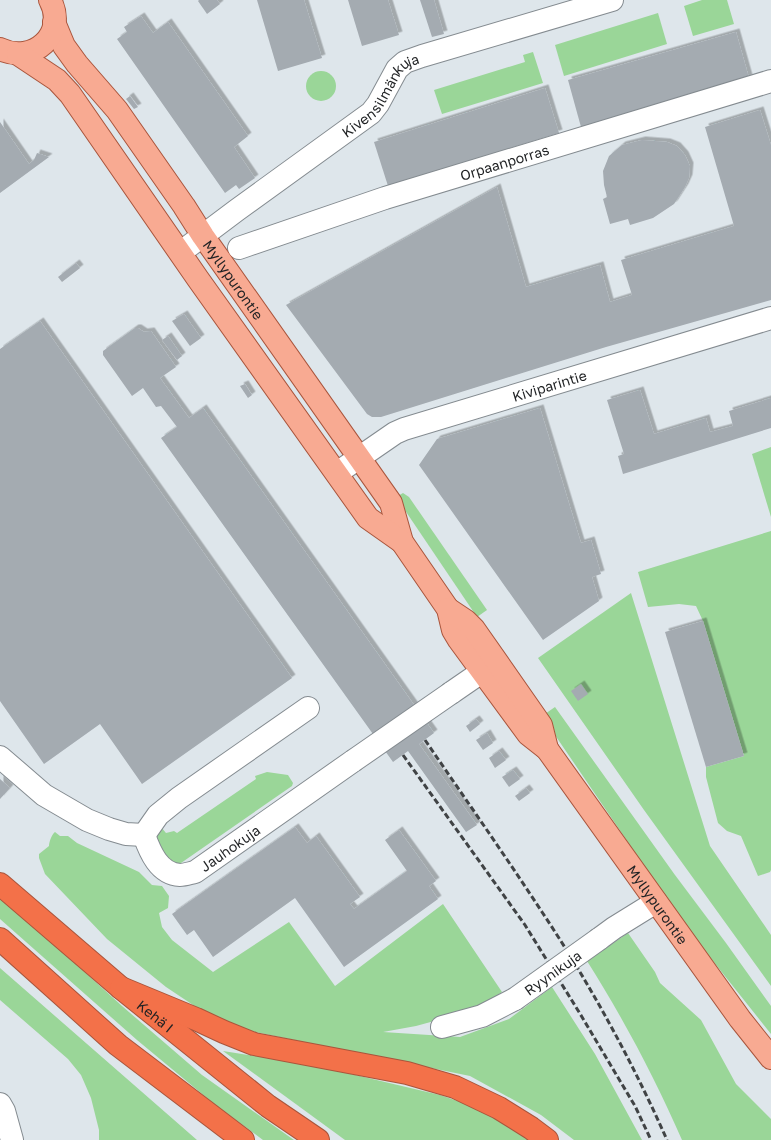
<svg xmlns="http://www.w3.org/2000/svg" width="771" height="1140" font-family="'Golos Text',sans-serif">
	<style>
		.green { fill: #9ad698 }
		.building { fill: #a4abb1; filter: url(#shadow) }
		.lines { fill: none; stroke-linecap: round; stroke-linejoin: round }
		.minor-casing { stroke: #848b90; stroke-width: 24 }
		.major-casing { stroke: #a9553c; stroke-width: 24 }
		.highway-casing { stroke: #a9553c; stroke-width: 24 }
		.minor { stroke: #fff; stroke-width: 22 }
		.major { stroke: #f8aa92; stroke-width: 22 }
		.highway { stroke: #f37149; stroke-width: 22 }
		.rail { stroke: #404345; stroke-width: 3; stroke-dasharray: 6 3; stroke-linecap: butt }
		.minor-bridge-casing { stroke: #848b90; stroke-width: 24; stroke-linecap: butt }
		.minor-bridge { stroke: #fff; stroke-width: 22 }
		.labels { text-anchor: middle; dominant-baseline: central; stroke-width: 4; stroke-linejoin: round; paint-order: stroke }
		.street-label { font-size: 14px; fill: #1f2123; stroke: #dee6eb }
	</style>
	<defs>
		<filter id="shadow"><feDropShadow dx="3.5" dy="-3.5" stdDeviation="0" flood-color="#0004"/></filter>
	</defs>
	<rect width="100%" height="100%" fill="#dee6eb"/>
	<g class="green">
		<path d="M 702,0 L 727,0 L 734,24 L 693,36 L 684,6 Z"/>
		<path d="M 658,13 L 667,44 L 564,76 L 555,45 Z"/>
		<path d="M 533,52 L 543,83 L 442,114 L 434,90 L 525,62 L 523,55 Z"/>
		<circle cx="321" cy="86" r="15"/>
		<path d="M 771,447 L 771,517 L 752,454 Z"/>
		<path d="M 403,493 L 409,497 L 487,610 L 477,617 L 396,497 Z"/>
		<path d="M 771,531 L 771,870 L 770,872 L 758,876 L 741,836 L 727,831 L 718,823 L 706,777 L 706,767 L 744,756 L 703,621 L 696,606 L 679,604 L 648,607 L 638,572 Z"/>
		<path d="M 631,593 L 710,846 L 771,935 L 771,986 L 644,810 L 538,658 Z"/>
		<path d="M 555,707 L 675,875 L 726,943 L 771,1006 L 771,1034 L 701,946 L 636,854 L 542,716 Z"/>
		<path d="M 267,772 L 288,775 L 293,783 L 292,786 L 181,863 L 173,863 L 160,856 L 152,836 L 161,827 L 166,833 L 174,831 L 177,833 L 256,779 L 255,776 Z"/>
		<path d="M 55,832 L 60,836 L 68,836 L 77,843 L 139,872 L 152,885 L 162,886 L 169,896 L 168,908 L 159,913 L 162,927 L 172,940 L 213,972 L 289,922 L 335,986 L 443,904 L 502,992 L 478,1009 L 416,1026 L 383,1032 L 460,1037 L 509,1019 L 552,987 L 595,1054 L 642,1140 L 574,1140 L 541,1115 L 470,1076 L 250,1031 L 216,1017 L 196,1007 L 166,987 L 107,939 L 45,874 L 39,858 L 39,854 L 49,846 C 49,842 52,834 55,832 Z"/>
		<path d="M 0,895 L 122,1006 L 202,1075 L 294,1140 L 263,1140 L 213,1103 L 137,1040 L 0,919 Z"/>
		<path d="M 628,933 L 655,972 L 660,983 L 701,1020 L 736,1084 L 771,1119 L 771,1140 L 682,1140 C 655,1078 623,1018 587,961 Z"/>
		<path d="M 0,968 L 197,1140 L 99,1140 L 99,1130 L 91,1098 L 81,1075 L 68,1059 L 0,1000 Z"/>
		<path d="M 223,1051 L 313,1065 L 440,1095 L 481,1109 L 532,1140 L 345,1140 Z"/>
	</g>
	<g class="building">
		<path d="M 199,0 L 217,0 L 220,4 L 207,14 L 198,1 Z"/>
		<path d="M 257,0 L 304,0 L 322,58 L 278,71 Z"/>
		<path d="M 348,0 L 388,0 L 399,35 L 362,46 Z"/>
		<path d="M 420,0 L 434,0 L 444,34 L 432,37 Z"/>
		<path d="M 141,16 L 153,33 L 168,22 L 248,136 L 234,147 L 255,178 L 239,189 L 236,185 L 225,193 L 117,39 L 127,32 L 124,27 Z"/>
		<path d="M 736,32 L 749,78 L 581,127 L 568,80 Z"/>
		<path d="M 545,88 L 559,133 L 388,186 L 374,142 Z"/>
		<path d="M 130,96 L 138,107 L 134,109 L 126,99 Z"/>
		<path d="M 760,110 L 771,145 L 771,300 L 606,347 L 381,417 L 372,417 L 367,414 L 286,305 L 497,187 L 526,287 L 600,265 L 610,302 L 632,295 L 621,260 L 734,226 L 705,127 Z"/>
		<path d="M 0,122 L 29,164 L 34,160 L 37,153 L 49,157 L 0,193 Z"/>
		<path d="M 642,140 L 667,142 L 677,146 L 685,155 L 690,166 L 689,178 L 685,187 L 674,204 L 653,218 L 630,225 L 628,219 L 610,224 L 603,199 L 607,197 L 604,185 L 603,171 L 609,156 L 622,145 Z"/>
		<path d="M 76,263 L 80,268 L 62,282 L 58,277 Z"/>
		<path d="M 184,314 L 201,338 L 190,346 L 172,321 Z"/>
		<path d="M 40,321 L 292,678 L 142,784 L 100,724 L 44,764 L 0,701 L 0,349 Z"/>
		<path d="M 135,328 L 138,328 L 144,332 L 151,331 L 176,367 L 160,378 L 189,418 L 203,408 L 434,733 L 419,744 L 477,825 L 466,832 L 408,751 L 393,762 L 161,438 L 177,427 L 161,406 L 156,407 L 143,388 L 132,396 L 103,355 L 103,351 Z"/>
		<path d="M 168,336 L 182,356 L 177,360 L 162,340 Z"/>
		<path d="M 245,384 L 252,395 L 248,398 L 240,386 Z"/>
		<path d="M 640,390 L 654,434 L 706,418 L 710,432 L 733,426 L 729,411 L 771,398 L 771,428 L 623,474 L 618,456 L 624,454 L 607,400 Z"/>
		<path d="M 540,408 L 581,543 L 591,540 L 601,574 L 592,577 L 599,601 L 543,640 L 419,465 L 437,439 Z"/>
		<path d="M 703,621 L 744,756 L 706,767 L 665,632 Z"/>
		<path d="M 581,684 L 588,694 L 578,701 L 571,691 Z"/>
		<path d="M 476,719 L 480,724 L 470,732 L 466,726 Z"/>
		<path d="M 487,733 L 493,743 L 483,750 L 476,740 Z"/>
		<path d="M 499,751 L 506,760 L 495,768 L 489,758 Z"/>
		<path d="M 513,770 L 520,779 L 509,787 L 502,777 Z"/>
		<path d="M 0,779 L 10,788 L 0,799 Z"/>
		<path d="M 526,788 L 530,793 L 519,801 L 515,796 Z"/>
		<path d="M 295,827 L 307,843 L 316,836 L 360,897 L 350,904 L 354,909 L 407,871 L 385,840 L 399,830 L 436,881 L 429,886 L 438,899 L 344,967 L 295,898 L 213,957 L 194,930 L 187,935 L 172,914 Z"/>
	</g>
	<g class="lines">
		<defs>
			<g id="minor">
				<path id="s1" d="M 239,248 L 385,198 L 771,81"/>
				<path id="s2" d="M 181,252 L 237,210 L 371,113 L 378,104 L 397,69 L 405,62 L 422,56 L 612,0"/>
				<path id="s3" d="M 337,473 L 395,433 L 404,429 L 771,318"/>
				<path d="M 451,693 L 496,662"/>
				<path d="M 0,757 L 44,795 L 87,820 L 109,829 L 126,834 L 144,835"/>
				<path id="s4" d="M 144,835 C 150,852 159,874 180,875 C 185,875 190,873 195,872 L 353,761"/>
				<path d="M 144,835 L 158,815 L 179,798 L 308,708"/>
				<path d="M 599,939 L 614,928 L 656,902"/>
				<path d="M 442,1027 L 482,1016 L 515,999"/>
				<path d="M 0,1104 L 4,1111 L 12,1140"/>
			</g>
			<g id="major">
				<path id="s5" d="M 54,22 L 64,46 L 77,64 L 117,110 L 184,206 L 203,236 L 384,493 L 391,503 L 402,542 L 448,609 L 453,630 L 459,640 L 528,734 L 547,749 L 740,1019 L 771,1058"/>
				<path d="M 0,49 C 33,65 68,34 50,0"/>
				<path d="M 18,54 L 57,80 L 70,94 L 198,279 L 368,518 L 402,542"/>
				<path d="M 448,609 L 466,621 L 474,629 L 541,725 L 547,749"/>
			</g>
			<g id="highway">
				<path id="s6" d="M 0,884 L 121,988 L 268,1106 L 318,1140"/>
				<path d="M 0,939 L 118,1045 L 243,1140"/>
				<path d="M 121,988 L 196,1019 L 224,1032 L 254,1044 L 407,1073 L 455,1087 L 499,1108 L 531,1128 L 547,1140"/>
			</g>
		</defs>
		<use href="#minor" class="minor-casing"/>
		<use href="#major" class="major-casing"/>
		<use href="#highway" class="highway-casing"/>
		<use href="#minor" class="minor"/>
		<use href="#major" class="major"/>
		<use href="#highway" class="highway"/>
		<g class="rail">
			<path d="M 425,740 C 464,797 504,854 542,912 C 590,984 632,1061 667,1140"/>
			<path d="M 403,755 L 525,925 L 579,1012 L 635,1106 L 651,1140"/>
		</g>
		<defs>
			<g id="minor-bridge">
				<path d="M 353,761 L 451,693"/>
				<path id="s7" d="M 515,999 L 599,939"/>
			</g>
		</defs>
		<use href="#minor-bridge" class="minor-bridge-casing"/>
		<use href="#minor-bridge" class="minor-bridge"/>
	</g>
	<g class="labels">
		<g class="street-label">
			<text stroke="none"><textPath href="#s2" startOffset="256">Kivensilmänkuja</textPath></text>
			<text stroke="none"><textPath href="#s1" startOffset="279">Orpaanporras</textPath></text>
			<text stroke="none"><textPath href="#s5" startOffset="315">Myllypurontie</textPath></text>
			<text stroke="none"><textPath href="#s3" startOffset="232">Kiviparintie</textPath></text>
			<text stroke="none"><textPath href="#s4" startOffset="115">Jauhokuja</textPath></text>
			<text stroke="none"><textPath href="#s5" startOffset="1075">Myllypurontie</textPath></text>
			<text stroke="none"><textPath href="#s7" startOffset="46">Ryynikuja</textPath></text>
			<text stroke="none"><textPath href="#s6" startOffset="204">Kehä I</textPath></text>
		</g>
	</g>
</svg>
